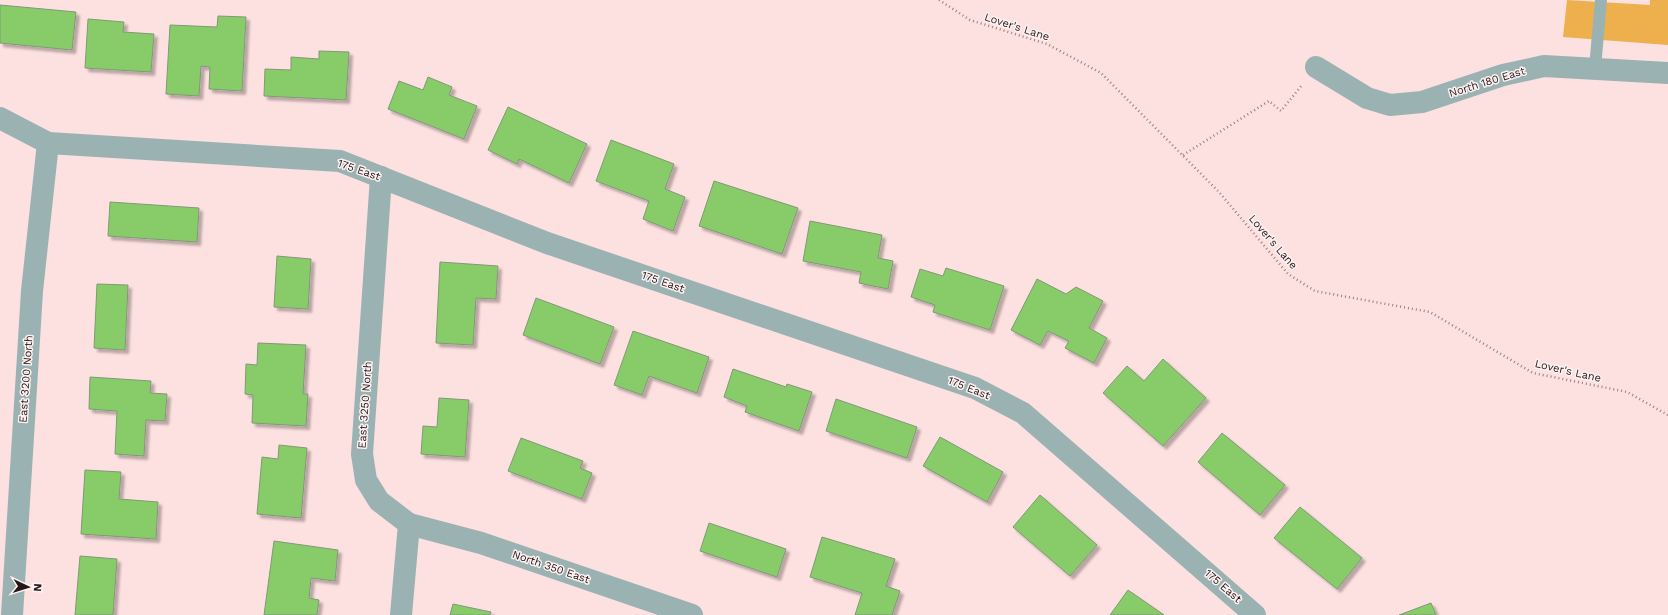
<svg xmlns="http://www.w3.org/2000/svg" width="1668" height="615" font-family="'Work Sans',sans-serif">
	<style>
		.green { fill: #edb04d }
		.building { fill: #88cc69; stroke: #809877; filter: url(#shadow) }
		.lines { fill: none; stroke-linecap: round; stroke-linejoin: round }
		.path { stroke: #998182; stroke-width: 2.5; stroke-dasharray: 1 3; stroke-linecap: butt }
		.lane { stroke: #9bb2b2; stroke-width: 12 }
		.street { stroke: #9bb2b2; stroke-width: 22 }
		.labels { text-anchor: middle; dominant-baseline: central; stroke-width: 3; stroke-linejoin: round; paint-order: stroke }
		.street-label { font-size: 11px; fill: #271617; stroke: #fdf2f2 }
	</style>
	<defs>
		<filter id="shadow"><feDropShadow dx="3.5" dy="3.5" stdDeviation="1" flood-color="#0004"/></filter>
	</defs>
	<rect width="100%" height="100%" fill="#fde0e0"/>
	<path class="green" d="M 1567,0 L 1650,5 L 1650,0 L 1668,0 L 1668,45 L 1563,37 Z"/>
	<g class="building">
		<path d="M 0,5 L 76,12 L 72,50 L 0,43 Z"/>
		<path d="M 218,16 L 246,17 L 242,91 L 209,89 L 210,67 L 201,66 L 199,96 L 166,94 L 170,25 L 217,27 Z"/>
		<path d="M 88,19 L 124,22 L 123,32 L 154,34 L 151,72 L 85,68 Z"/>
		<path d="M 319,51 L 349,52 L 346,100 L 264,96 L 265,69 L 291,70 L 291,57 L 319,59 Z"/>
		<path d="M 428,77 L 452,87 L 449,95 L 477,106 L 464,139 L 388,109 L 399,81 L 423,90 Z"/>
		<path d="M 508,107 L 587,144 L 569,183 L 519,159 L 517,164 L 488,150 Z"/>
		<path d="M 611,140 L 674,164 L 665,189 L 685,197 L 673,231 L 643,219 L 649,201 L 596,181 Z"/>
		<path d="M 714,181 L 798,208 L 782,254 L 699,226 Z"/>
		<path d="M 110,202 L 199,208 L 197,242 L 108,236 Z"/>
		<path d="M 810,221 L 882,235 L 878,258 L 893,261 L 888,289 L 859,283 L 861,272 L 803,261 Z"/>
		<path d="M 277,256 L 311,259 L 308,309 L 274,307 Z"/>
		<path d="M 440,262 L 498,266 L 496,299 L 476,298 L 473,345 L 436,343 Z"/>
		<path d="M 946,268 L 1004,286 L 990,330 L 933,312 L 935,305 L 911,297 L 920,269 L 943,276 Z"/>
		<path d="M 1037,279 L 1066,294 L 1076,287 L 1103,301 L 1089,328 L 1107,338 L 1094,363 L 1065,348 L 1069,341 L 1048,331 L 1040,345 L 1011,330 Z"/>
		<path d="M 97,284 L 128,285 L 125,350 L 94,348 Z"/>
		<path d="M 536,298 L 614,327 L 600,364 L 523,335 Z"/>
		<path d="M 633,331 L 709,357 L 697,393 L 649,376 L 642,395 L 614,385 Z"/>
		<path d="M 258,343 L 306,345 L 303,394 L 308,394 L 306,426 L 252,423 L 253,395 L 245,394 L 246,364 L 257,365 Z"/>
		<path d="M 1163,359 L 1206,398 L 1163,446 L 1103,393 L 1127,366 L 1144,381 Z"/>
		<path d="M 733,369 L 786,387 L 787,384 L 812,392 L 799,431 L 745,412 L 747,406 L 724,397 Z"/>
		<path d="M 90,377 L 151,381 L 150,393 L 167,394 L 165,421 L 146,420 L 144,456 L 115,454 L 117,411 L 89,409 Z"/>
		<path d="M 439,398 L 469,400 L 465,457 L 421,454 L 423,426 L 437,427 Z"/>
		<path d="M 836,399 L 917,427 L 907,458 L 826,431 Z"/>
		<path d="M 1222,433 L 1285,485 L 1260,515 L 1198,462 Z"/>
		<path d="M 940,437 L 1003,472 L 987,502 L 923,466 Z"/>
		<path d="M 521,438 L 583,461 L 580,468 L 592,473 L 582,499 L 508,471 Z"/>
		<path d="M 279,445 L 307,448 L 301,518 L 257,514 L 262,457 L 278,459 Z"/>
		<path d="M 85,470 L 121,472 L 119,499 L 158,502 L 156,539 L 81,534 Z"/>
		<path d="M 1040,495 L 1097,545 L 1070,576 L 1013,527 Z"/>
		<path d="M 1300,507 L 1362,558 L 1337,589 L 1274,538 Z"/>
		<path d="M 709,523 L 786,549 L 777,577 L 700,551 Z"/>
		<path d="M 822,537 L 895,559 L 886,586 L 900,591 L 892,615 L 855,615 L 862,593 L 810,577 Z"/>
		<path d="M 274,541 L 338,550 L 335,581 L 311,578 L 309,598 L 319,600 L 317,615 L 264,615 Z"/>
		<path d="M 80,556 L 117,559 L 113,615 L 75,615 Z"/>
		<path d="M 1128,590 L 1164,615 L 1110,615 Z"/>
		<path d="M 1431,603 L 1436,615 L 1399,615 Z"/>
		<path d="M 453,604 L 491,612 L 490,615 L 450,615 Z"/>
	</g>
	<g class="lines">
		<g class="path">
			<path d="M 939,0 L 970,20 L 1047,44 L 1101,73 L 1219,192 L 1288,274 L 1315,291 L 1430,312 L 1533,373 L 1627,392 L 1668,415"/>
			<path d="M 1183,155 L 1269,101 L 1281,111 L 1302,85"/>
		</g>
		<path class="lane" d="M 1595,68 L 1601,0"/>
		<g class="street">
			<path d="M 1316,67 L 1367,98 L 1390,105 L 1422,102 L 1503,75 L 1544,66 L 1668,73"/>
			<path d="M 0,118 L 48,143 L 340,161 L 547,243 L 975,388 L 1023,413 L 1255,615"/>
			<path d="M 381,177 L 362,454 L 366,480 L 379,501 L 409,524 L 401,615"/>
			<path d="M 409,524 L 481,543 L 692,615"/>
			<path d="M 12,615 L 32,291 L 48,143"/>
		</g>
	</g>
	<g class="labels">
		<g class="street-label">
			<text transform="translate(1017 27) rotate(18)">Lover's Lane</text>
			<text transform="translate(1487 82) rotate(-17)">North 180 East</text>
			<text transform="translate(359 170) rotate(19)">175 East</text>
			<text transform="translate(1273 242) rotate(49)">Lover's Lane</text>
			<text transform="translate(663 282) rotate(19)">175 East</text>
			<text transform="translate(1568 371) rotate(13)">Lover's Lane</text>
			<text transform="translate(26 379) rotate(-86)">East 3200 North</text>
			<text transform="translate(969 388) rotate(22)">175 East</text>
			<text transform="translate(365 405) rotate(-86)">East 3250 North</text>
			<text transform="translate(551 567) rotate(19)">North 350 East</text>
			<text transform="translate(1223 586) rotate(41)">175 East</text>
		</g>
	</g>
	<g transform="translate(28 587) rotate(94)" stroke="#fdf2f2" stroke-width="3" paint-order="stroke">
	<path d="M0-3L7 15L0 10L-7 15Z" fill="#271617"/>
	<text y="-6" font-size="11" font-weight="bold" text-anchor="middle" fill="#271617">N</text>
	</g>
</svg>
